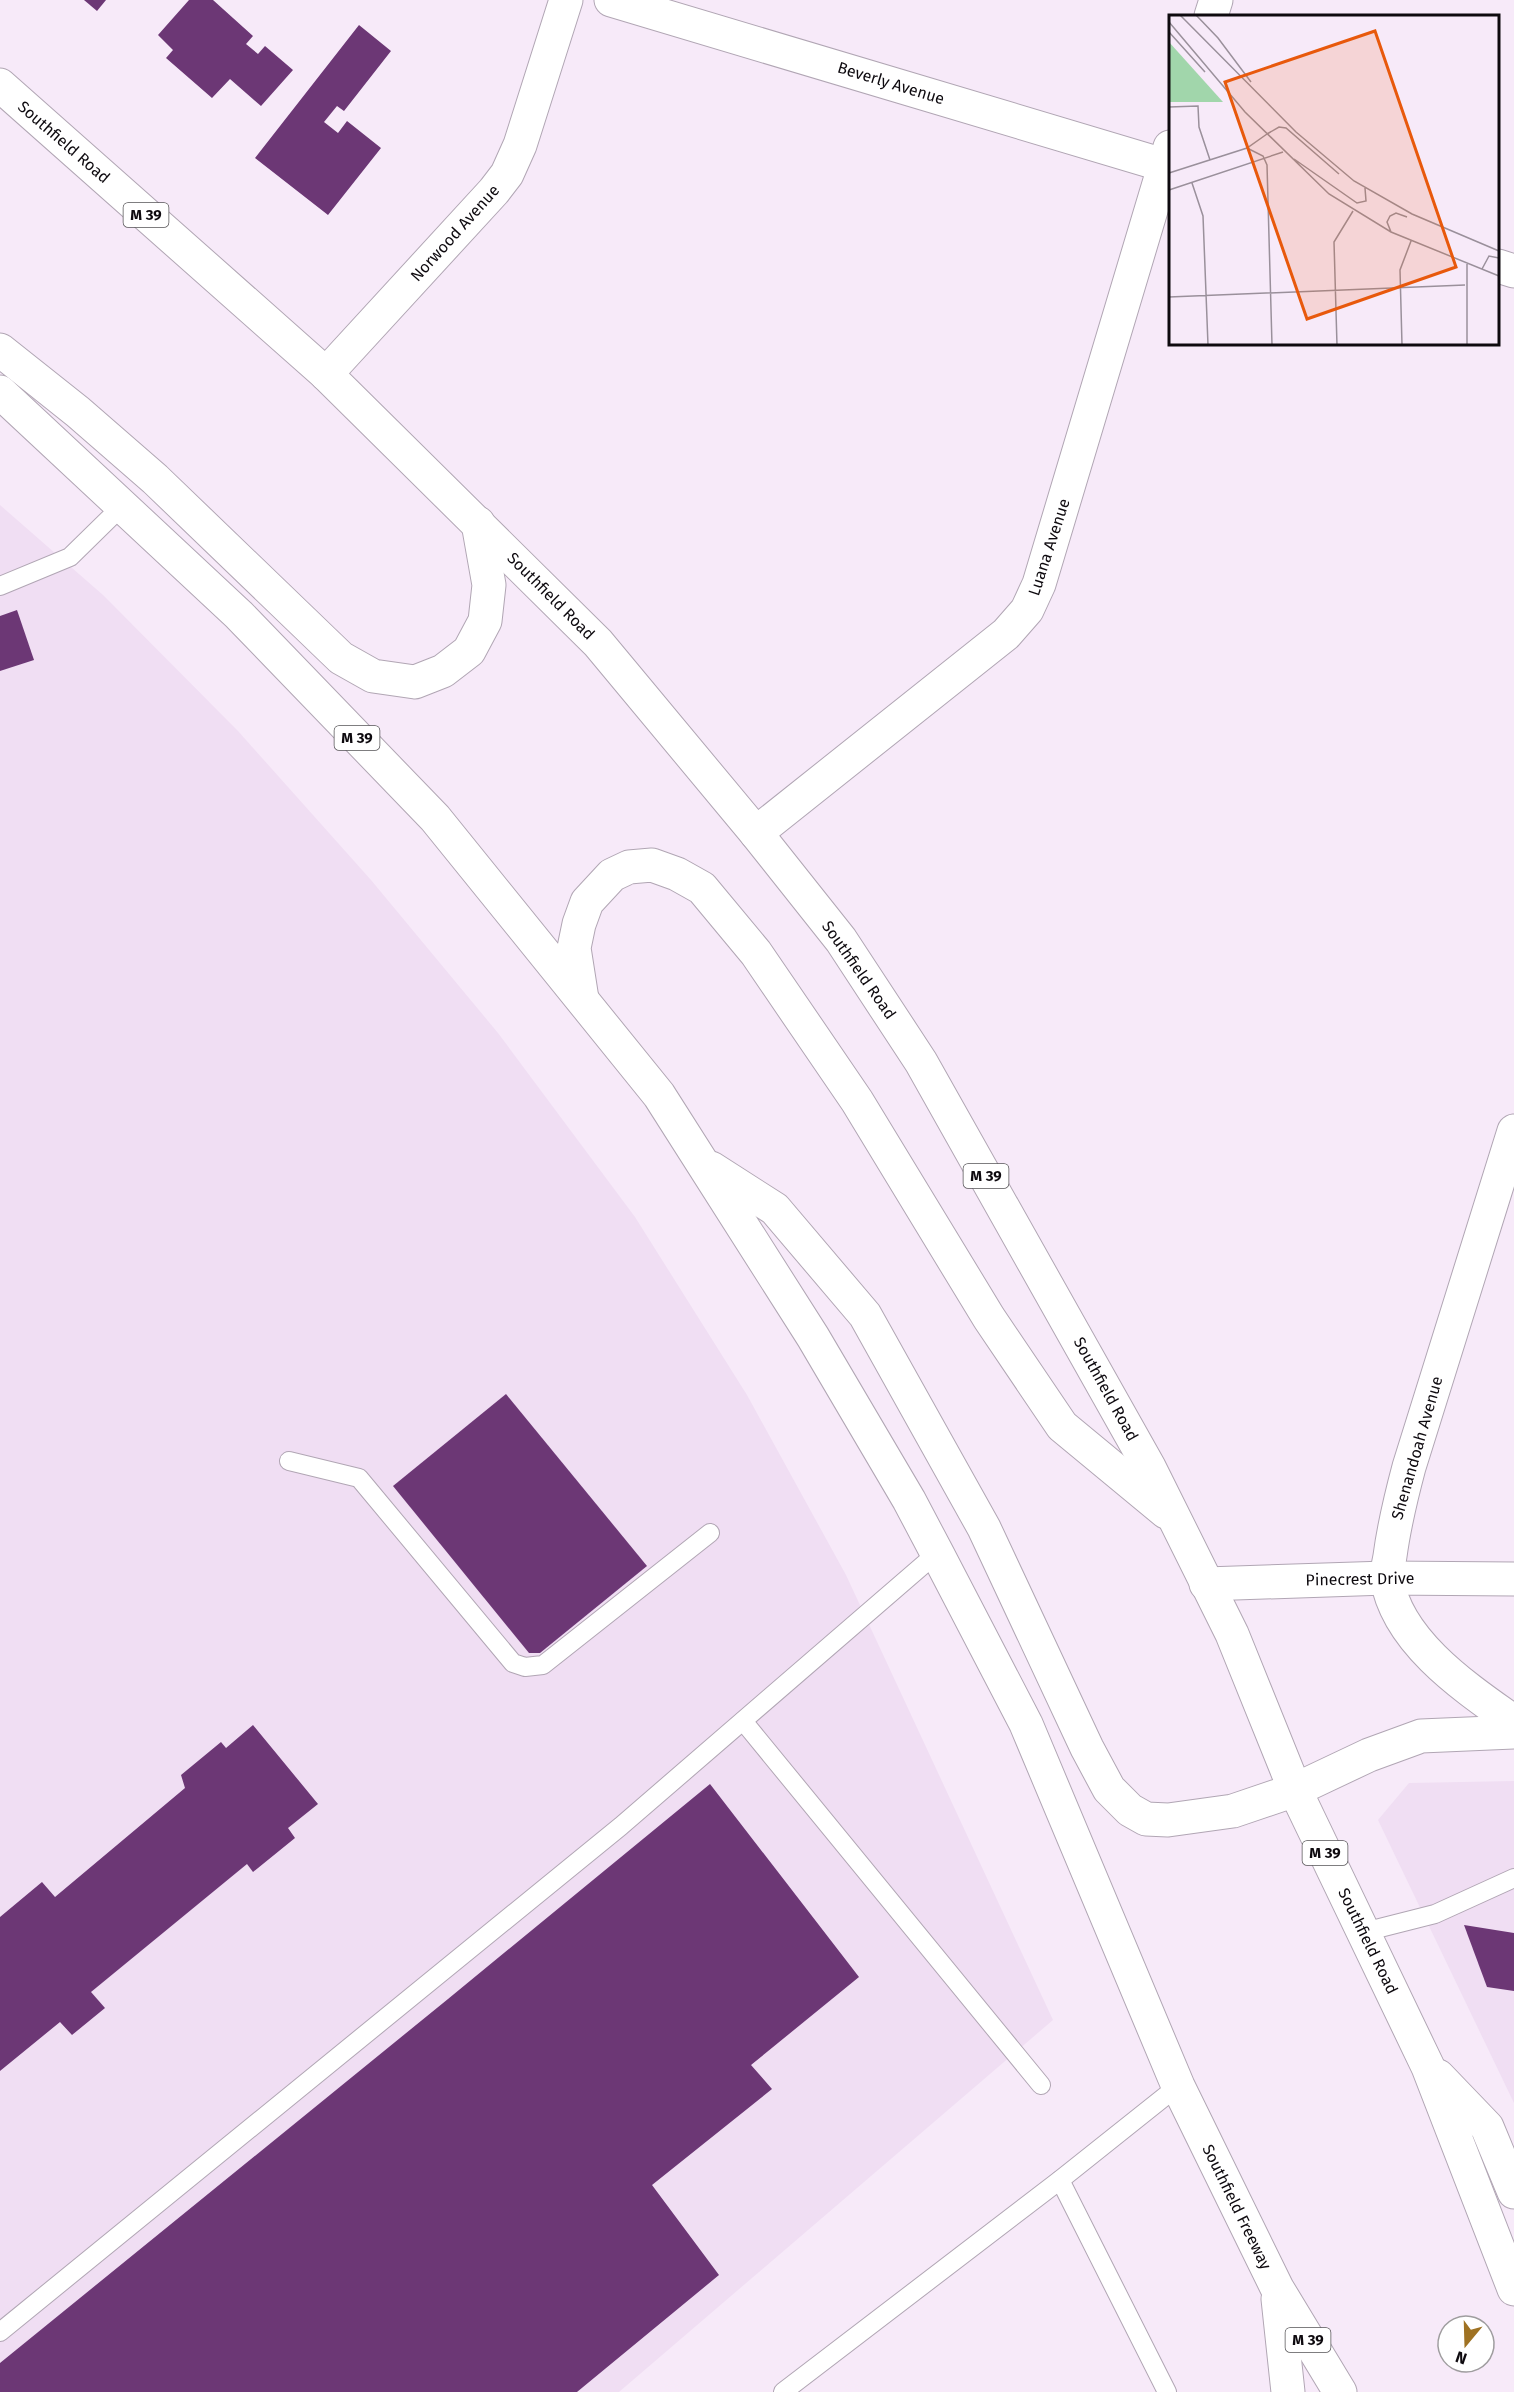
<svg xmlns="http://www.w3.org/2000/svg" width="1514" height="2392" font-family="'Fira Sans',sans-serif">
	<style>
		.built { fill: #f0def3 }
		.building { fill: #6c3775 }
		.lines { fill: none; stroke-linecap: round; stroke-linejoin: round }
		.lane-casing { stroke: #b1a6b4; stroke-width: 20 }
		.street-casing { stroke: #b1a6b4; stroke-width: 35 }
		.highway-casing { stroke: #b1a6b4; stroke-width: 35 }
		.lane { stroke: #fff; stroke-width: 18 }
		.street { stroke: #fff; stroke-width: 33 }
		.highway { stroke: #fff; stroke-width: 33 }
		.labels { text-anchor: middle; dominant-baseline: central; stroke-width: 6; stroke-linejoin: round; paint-order: stroke }
		.shield { fill: #fff; stroke: #565457; stroke-width: 1.5 }
		.shield-label { font-size: 15px; font-weight: bold; fill: #0e0a0f }
		.street-label { font-size: 16px; fill: #0e0a0f; stroke: #fff }
		.inset-road { fill: none; stroke: #9a909b; stroke-width: 1.5 }
		.view { fill: #e8590c; fill-opacity: 0.15; stroke: #e8590c; stroke-width: 3 }
		.inset-edge { fill: none; stroke: #0e0a0f; stroke-width: 3 }
	</style>
	<rect width="100%" height="100%" fill="#f7eaf9"/>
	<g class="built">
		<path d="M 0,505 L 103,595 L 238,731 L 371,880 L 498,1033 L 635,1217 L 747,1395 L 846,1575 L 1053,2020 L 619,2392 L 0,2392 Z"/>
		<path d="M 1514,1781 L 1514,2103 L 1378,1820 L 1409,1783 Z"/>
	</g>
	<g class="building">
		<path d="M 84,0 L 106,0 L 97,11 Z"/>
		<path d="M 189,0 L 213,0 L 253,36 L 246,44 L 258,54 L 265,46 L 293,70 L 261,106 L 230,79 L 212,98 L 166,58 L 173,50 L 158,35 Z"/>
		<path d="M 359,25 L 391,51 L 344,111 L 337,106 L 324,122 L 338,133 L 347,121 L 381,148 L 328,215 L 255,158 Z"/>
		<path d="M 17,610 L 34,660 L 0,671 L 0,616 Z"/>
		<path d="M 506,1394 L 647,1566 L 540,1653 L 529,1653 L 393,1486 Z"/>
		<path d="M 253,1725 L 318,1804 L 288,1828 L 295,1838 L 253,1872 L 247,1864 L 91,1992 L 105,2008 L 72,2035 L 60,2022 L 0,2071 L 0,1917 L 42,1882 L 55,1897 L 185,1788 L 181,1775 L 221,1742 L 226,1748 Z"/>
		<path d="M 710,1784 L 859,1977 L 751,2065 L 772,2089 L 652,2185 L 719,2275 L 577,2392 L 0,2392 L 0,2363 L 448,1999 Z"/>
		<path d="M 1464,1925 L 1514,1933 L 1514,1991 L 1487,1987 Z"/>
	</g>
	<g class="lines">
		<defs>
			<g id="lane">
				<path d="M 0,586 L 70,557 L 122,506"/>
				<path d="M 289,1461 L 359,1478 L 513,1663 L 525,1667 L 543,1665 L 710,1533"/>
				<path d="M 743,1721 L 1041,2085"/>
				<path d="M 1364,1932 L 1435,1914 L 1514,1878"/>
				<path d="M 1060,2180 L 1167,2392"/>
				<path d="M 0,2332 L 621,1826 L 937,1553"/>
				<path d="M 783,2392 L 1060,2180 L 1178,2086"/>
			</g>
			<g id="street">
				<path d="M 611,0 L 1170,167"/>
				<path d="M 1211,16 L 1216,0"/>
				<path d="M 1498,266 L 1514,271"/>
				<path d="M 326,374 L 494,191 L 507,174 L 520,145 L 566,0"/>
				<path d="M 756,833 L 1006,634 L 1027,610 L 1039,584 L 1170,147"/>
				<path d="M 1514,1131 L 1409,1467 C 1401,1497 1394,1526 1390,1556 C 1389,1563 1386,1572 1387,1579 C 1397,1642 1466,1688 1514,1722"/>
				<path d="M 1206,1584 L 1386,1578 L 1514,1579"/>
				<path d="M 1295,1790 L 1369,1755 L 1421,1736 L 1514,1732"/>
			</g>
			<g id="highway">
				<path d="M 0,85 L 326,374 L 598,643 L 756,833 L 841,940 L 921,1062 L 1149,1467 L 1232,1634 L 1295,1790 L 1428,2067 L 1514,2289"/>
				<path d="M 0,350 L 78,412 L 155,479 L 341,658 L 373,676 L 415,682 L 443,671 L 469,651 L 485,621 L 489,585 L 478,523"/>
				<path d="M 0,392 L 239,615 L 435,818 L 659,1095 L 813,1337 L 909,1500 L 937,1553 L 1026,1724 L 1178,2086 L 1277,2288 L 1340,2392"/>
				<path d="M 582,999 L 574,948 L 579,924 L 587,902 L 612,875 L 629,867 L 652,865 L 677,874 L 702,888 L 756,953 L 857,1101 L 989,1318 L 1062,1426 L 1166,1512"/>
				<path d="M 711,1168 L 775,1209 L 865,1315 L 984,1528 L 1087,1748 L 1109,1789 L 1130,1810 L 1146,1819 L 1168,1820 L 1233,1811 L 1295,1790"/>
				<path d="M 1438,2076 L 1487,2127 L 1514,2192"/>
				<path d="M 1278,2299 L 1288,2392"/>
			</g>
		</defs>
		<use href="#lane" class="lane-casing"/>
		<use href="#street" class="street-casing"/>
		<use href="#highway" class="highway-casing"/>
		<use href="#lane" class="lane"/>
		<use href="#street" class="street"/>
		<use href="#highway" class="highway"/>
	</g>
	<g class="labels">
		<g class="shield">
			<rect x="123.5" y="203" width="45" height="24" rx="4.5"/>
			<rect x="334.5" y="726" width="45" height="24" rx="4.5"/>
			<rect x="963.5" y="1164" width="45" height="24" rx="4.5"/>
			<rect x="1302.5" y="1841" width="45" height="24" rx="4.5"/>
			<rect x="1285.5" y="2328" width="45" height="24" rx="4.5"/>
		</g>
		<g class="shield-label">
			<text x="146" y="215">M 39</text>
			<text x="357" y="738">M 39</text>
			<text x="986" y="1176">M 39</text>
			<text x="1325" y="1853">M 39</text>
			<text x="1308" y="2340">M 39</text>
		</g>
		<g class="street-label">
			<text transform="translate(891 83) rotate(17)">Beverly Avenue</text>
			<text transform="translate(64 142) rotate(41)">Southfield Road</text>
			<text transform="translate(455 233) rotate(-48)">Norwood Avenue</text>
			<text transform="translate(1049 547) rotate(-72)">Luana Avenue</text>
			<text transform="translate(551 596) rotate(45)">Southfield Road</text>
			<text transform="translate(859 970) rotate(55)">Southfield Road</text>
			<text transform="translate(1106 1389) rotate(61)">Southfield Road</text>
			<text transform="translate(1417 1448) rotate(-74)">Shenandoah Avenue</text>
			<text transform="translate(1360 1579) rotate(-1)">Pinecrest Drive</text>
			<text transform="translate(1368 1941) rotate(64)">Southfield Road</text>
			<text transform="translate(1237 2207) rotate(64)">Southfield Freeway</text>
		</g>
	</g>
	<g transform="translate(1169 15)">
		<rect width="330" height="330" fill="#f7eaf9"/>
		<path d="M 0,27 L 54,87 L 0,87 Z" fill="#a1d6ab"/>
		<path class="inset-road" d="M 11,0 L 127,117 L 185,166 L 243,199 L 330,236M 27,0 L 49,23 L 82,67M 0,7 L 76,97 L 160,179 L 222,217 L 330,261M 0,17 L 36,57M 0,92 L 29,91 L 30,112 L 41,145M 98,119 L 110,112 L 117,113 L 170,159M 78,133 L 94,141 L 98,150 L 103,330M 125,144 L 188,188 L 197,186 L 196,173M 0,158 L 78,133 L 98,119M 23,168 L 34,201 L 39,330M 0,175 L 114,137M 222,217 L 218,207 L 221,201 L 227,198 L 238,202M 298,249 L 298,330M 313,254 L 320,241 L 330,243M 0,282 L 296,270M 168,330 L 165,227 L 184,196M 233,330 L 231,255 L 242,226"/>
		<path class="view" d="M 206,16 L 287,252 L 138,304 L 56,67 Z"/>
		<rect width="330" height="330" class="inset-edge"/>
	</g>
	<g transform="translate(1466 2344) rotate(199)"><circle r="28" fill="#ffffff" stroke="#9f9d9f" stroke-width="1.5"/>
	<path d="M0-4.5L10 22L0 15L-10 22Z" fill="#9f7223"/>
	<text y="-9" font-size="16" font-weight="bold" text-anchor="middle" fill="#0e0a0f">N</text>
	</g>
</svg>
